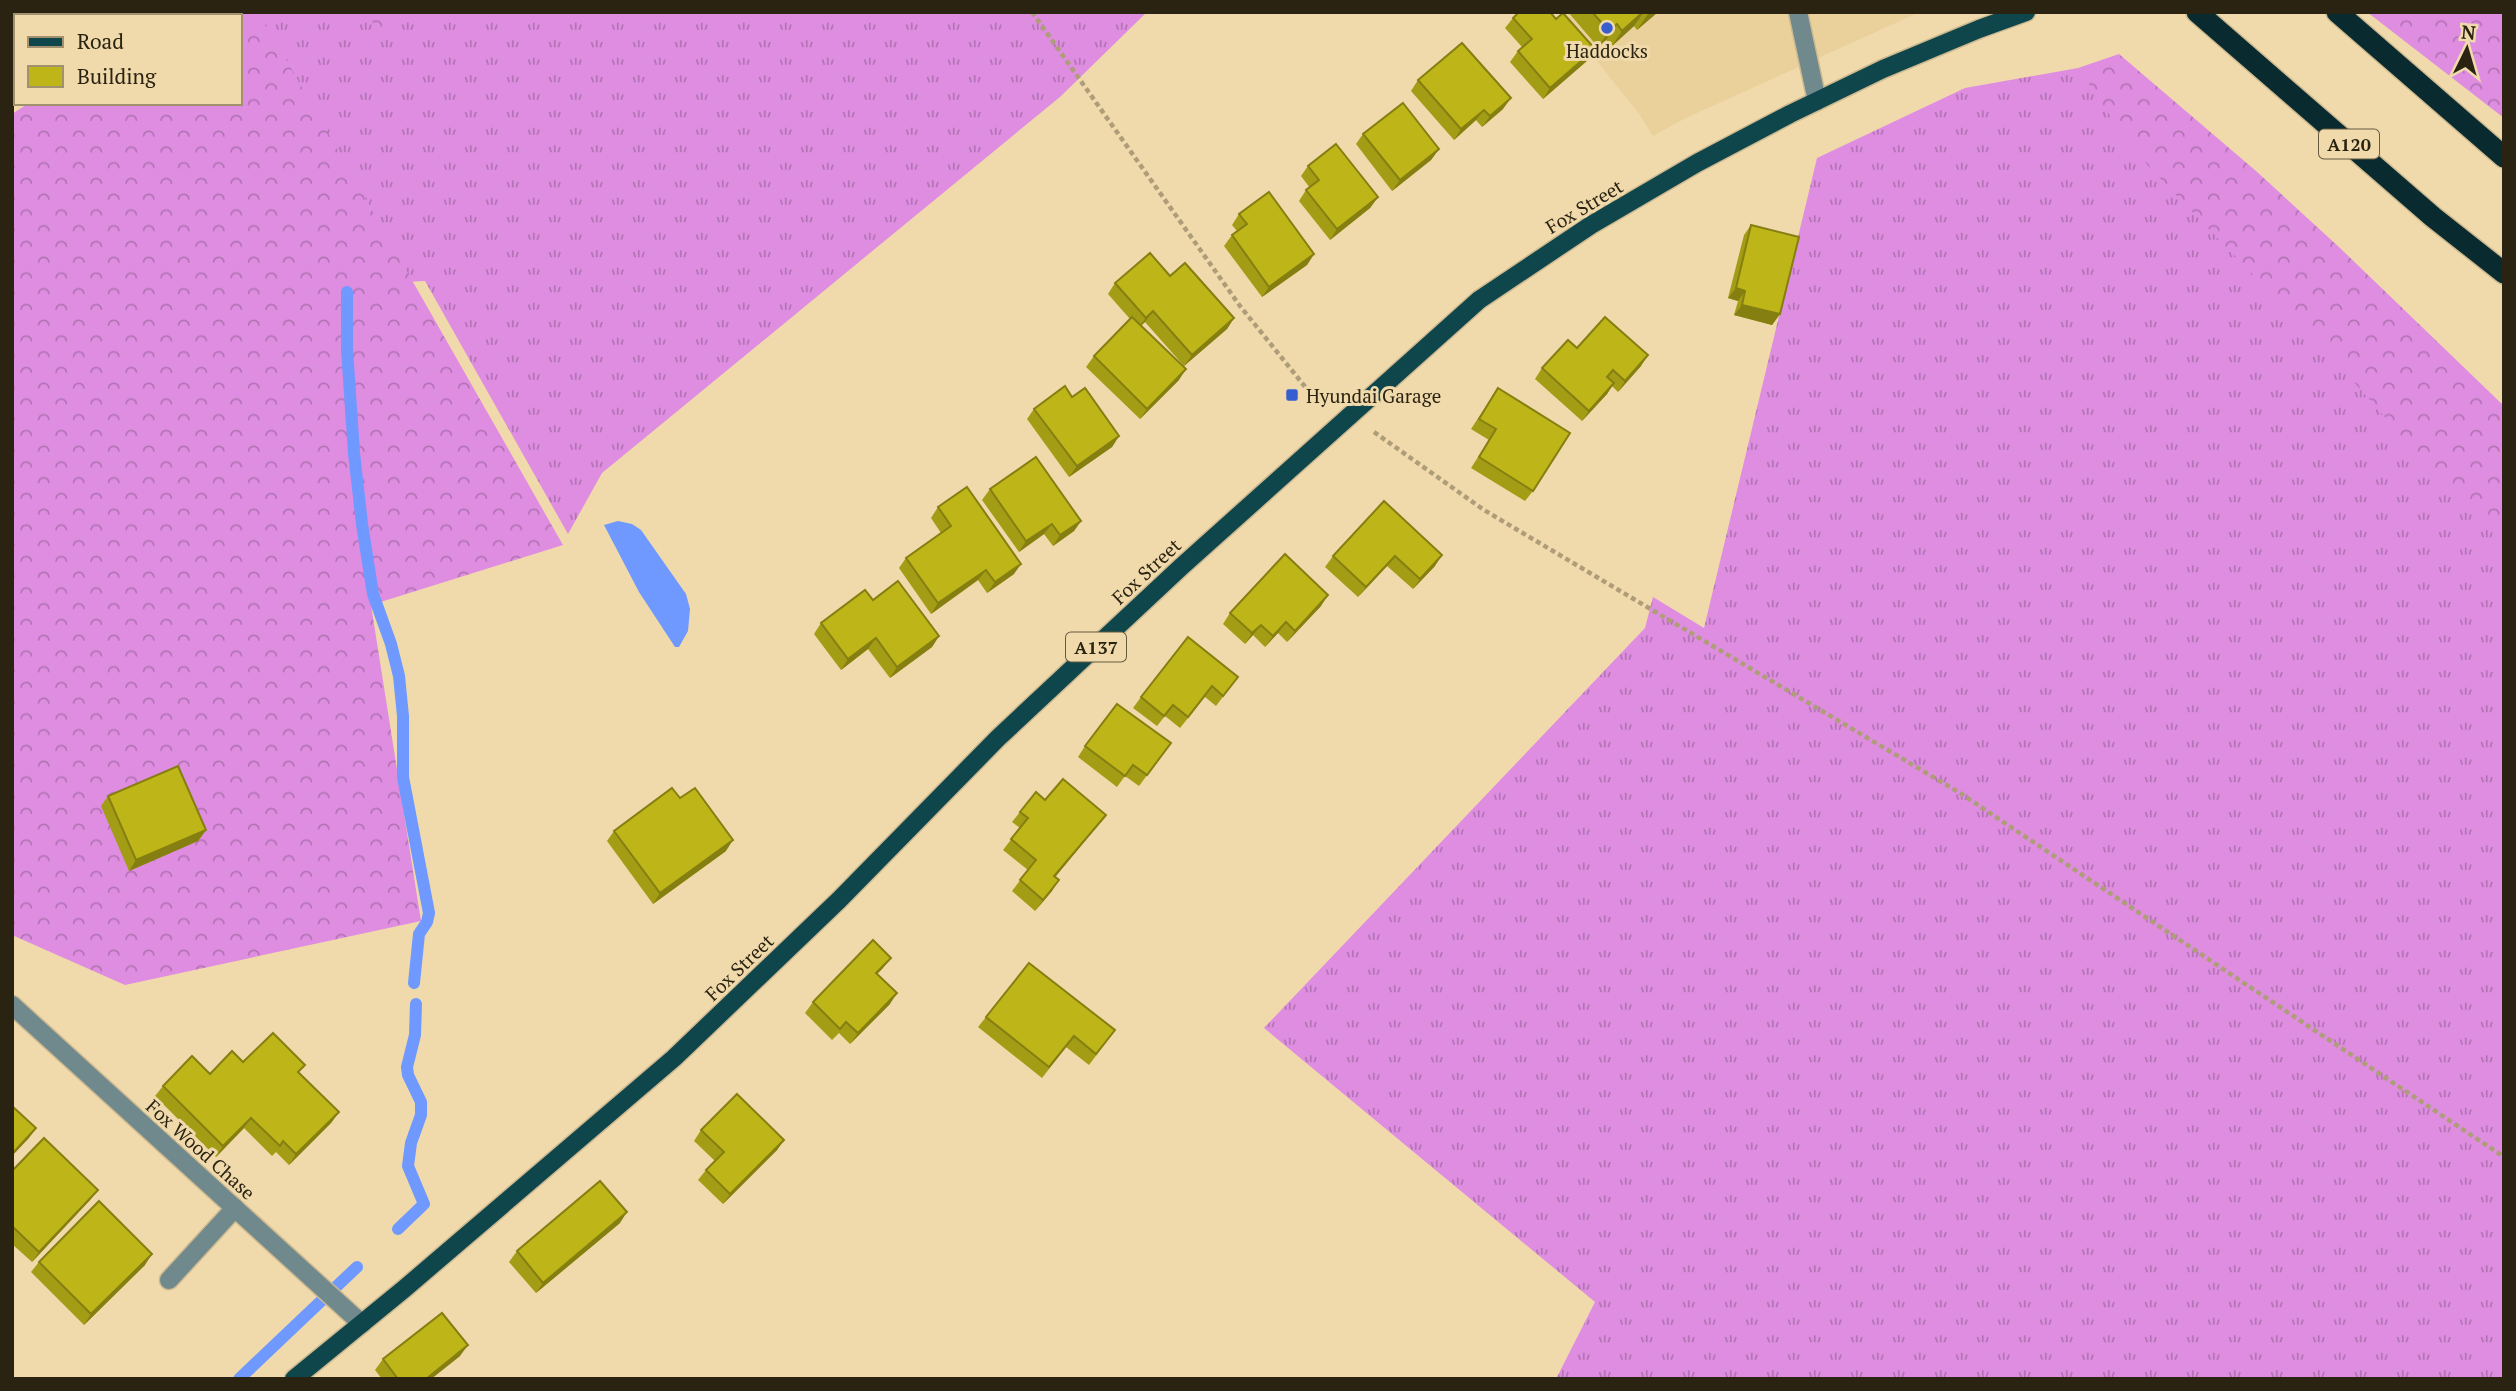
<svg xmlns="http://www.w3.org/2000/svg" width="2516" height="1391" font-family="'PT Serif',serif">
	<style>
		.built { fill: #ead19b }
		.grass { fill: url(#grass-tufts) }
		.forest { fill: url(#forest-crowns) }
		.water { fill: #6f99ff }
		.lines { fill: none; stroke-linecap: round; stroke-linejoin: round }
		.stream { stroke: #6f99ff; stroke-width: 12 }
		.minor-casing { stroke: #cdb990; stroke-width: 21 }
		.major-casing { stroke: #cdb990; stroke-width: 21 }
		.highway-casing { stroke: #cdb990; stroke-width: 24 }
		.path { stroke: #ae9d78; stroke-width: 4.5; stroke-dasharray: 5 3.5; stroke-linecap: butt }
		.minor { stroke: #70898d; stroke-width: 18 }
		.major { stroke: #0f464c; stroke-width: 18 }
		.highway { stroke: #092b2f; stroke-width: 21 }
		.wall { fill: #a39c15 }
		.shaded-wall { fill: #857f11 }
		.building { fill: #beb518; stroke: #857f11; stroke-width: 2 }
		.poi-dot { fill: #365ece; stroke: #f0daac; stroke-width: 2.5 }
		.labels { text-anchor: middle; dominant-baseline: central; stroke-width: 6; stroke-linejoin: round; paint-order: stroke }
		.shield { fill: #f0daac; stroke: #665a40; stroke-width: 2 }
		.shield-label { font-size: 18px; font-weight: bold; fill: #2b2311 }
		.poi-label { font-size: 19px; fill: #2b2311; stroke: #f0daac }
		.street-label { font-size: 19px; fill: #2b2311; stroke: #f0daac }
	</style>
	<defs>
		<pattern id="grass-tufts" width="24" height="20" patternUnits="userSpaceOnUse" patternTransform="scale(1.75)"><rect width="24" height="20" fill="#de8de1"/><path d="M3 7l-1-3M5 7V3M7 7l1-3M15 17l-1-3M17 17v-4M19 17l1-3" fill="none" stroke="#b473b5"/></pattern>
		<pattern id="forest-crowns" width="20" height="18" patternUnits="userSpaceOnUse" patternTransform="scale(1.75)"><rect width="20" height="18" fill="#de8de1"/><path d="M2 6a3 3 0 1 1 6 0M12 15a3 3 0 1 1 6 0" fill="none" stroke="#b473b5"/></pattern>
	</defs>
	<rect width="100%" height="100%" fill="#f0daac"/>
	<path class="built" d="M 1557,12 L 1920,12 L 1686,118 L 1653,136 L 1637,111 Z"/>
	<g class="grass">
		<path d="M 12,12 L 153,12 L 147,16 L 16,16 L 16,102 L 12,105 Z"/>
		<path d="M 165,12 L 1147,12 L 1060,97 L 602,473 L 568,534 L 425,281 L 340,285 L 240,103 L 240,16 L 168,16 Z"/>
		<path d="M 2078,68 L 2504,543 L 2504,1379 L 1556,1379 L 1595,1302 L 1264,1028 L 1645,628 L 1653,597 L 1704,628 L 1817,158 L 1965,88 Z"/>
	</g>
	<g class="forest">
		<path d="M 156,12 L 259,12 L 563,545 L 371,605 L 421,921 L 125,985 L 12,935 L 12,114 L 29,103 L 240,103 L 240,16 L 159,16 Z"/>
		<path d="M 367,12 L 414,12 L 380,36 Z"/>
		<path d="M 2367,12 L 2504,12 L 2504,118 Z"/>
		<path d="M 2119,54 L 2256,171 L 2340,248 L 2504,406 L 2504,545 L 2437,476 L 2323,347 L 2149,167 L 2117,126 L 2078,68 Z"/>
	</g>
	<path class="water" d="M 618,521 L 632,524 L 641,530 L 686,594 L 690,609 L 688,631 L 679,647 L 675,647 L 639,592 L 604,525 Z"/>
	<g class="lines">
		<g class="stream">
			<path d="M 347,292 L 347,349 L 354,453 L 362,524 L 373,594 L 391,644 L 399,676 L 403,716 L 403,777 L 429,913 L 427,922 L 419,934 L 414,983"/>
			<path d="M 398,1229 L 424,1204 L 408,1166 L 411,1143 L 421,1115 L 421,1102 L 408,1075 L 407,1067 L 415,1035 L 416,1004"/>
			<path d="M 239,1379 L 357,1267"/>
		</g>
		<defs>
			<g id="minor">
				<path d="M 1798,12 L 1817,101"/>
				<path d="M 12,1005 L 362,1324"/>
				<path d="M 169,1280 L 235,1208"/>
			</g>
			<path id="major" d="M 294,1379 L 404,1289 L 674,1058 L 839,900 L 998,738 L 1181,567 L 1479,300 L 1591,225 L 1697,163 L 1790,114 L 1883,69 L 1979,29 L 2026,12"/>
			<g id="highway">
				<path d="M 2197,12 L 2433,217 L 2504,273"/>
				<path d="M 2337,12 L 2504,157"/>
			</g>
		</defs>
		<use href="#minor" class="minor-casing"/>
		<use href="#major" class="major-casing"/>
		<use href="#highway" class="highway-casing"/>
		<g class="path">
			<path d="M 1032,12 L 1240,306 L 1319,404"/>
			<path d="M 1374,432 L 1484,510 L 1960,793 L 2504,1157"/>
		</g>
		<use href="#minor" class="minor"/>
		<use href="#major" class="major"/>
		<use href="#highway" class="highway"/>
	</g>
	<g class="wall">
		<path d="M 1568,12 L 1658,12 L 1637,30 L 1634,26 L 1612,46 L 1606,40 L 1598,47 Z"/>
		<path d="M 1513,18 L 1588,60 L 1543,99 L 1510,62 L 1518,51 L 1522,47 L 1505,28 Z"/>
		<path d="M 1418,80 L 1503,109 L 1482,127 L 1476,120 L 1454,140 L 1411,91 Z"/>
		<path d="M 1363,134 L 1439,149 L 1431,160 L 1392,191 L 1356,144 Z"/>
		<path d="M 1308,166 L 1378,197 L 1370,208 L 1330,240 L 1299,201 L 1306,190 L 1310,188 L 1301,176 Z"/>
		<path d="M 1239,214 L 1314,254 L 1307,265 L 1262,297 L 1224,246 L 1232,235 L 1237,231 L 1232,225 Z"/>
		<path d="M 1751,225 L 1780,314 L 1772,325 L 1734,315 L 1738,301 L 1728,298 L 1744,235 Z"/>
		<path d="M 1170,276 L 1234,318 L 1227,329 L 1184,366 L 1145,322 L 1141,326 L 1179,380 L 1140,419 L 1086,367 L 1094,356 L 1130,319 L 1108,294 L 1115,283 Z"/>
		<path d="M 1577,348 L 1641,366 L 1618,392 L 1612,386 L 1607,394 L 1582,421 L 1535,379 L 1542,368 Z"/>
		<path d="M 1498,388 L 1533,491 L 1525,501 L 1471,468 L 1489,440 L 1471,429 Z"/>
		<path d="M 1034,409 L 1119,436 L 1112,447 L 1069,477 L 1027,419 Z"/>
		<path d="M 990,489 L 1081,521 L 1074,531 L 1053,546 L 1044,534 L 1019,552 L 982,500 Z"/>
		<path d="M 1384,501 L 1435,566 L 1413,589 L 1387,566 L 1358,597 L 1325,567 L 1333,556 Z"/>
		<path d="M 938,507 L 1014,574 L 987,593 L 978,580 L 931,614 L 899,568 L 906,558 L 941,533 L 931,518 Z"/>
		<path d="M 873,600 L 939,636 L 932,647 L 890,678 L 868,649 L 841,670 L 814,634 L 821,623 Z"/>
		<path d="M 1321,606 L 1287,642 L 1278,633 L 1265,647 L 1253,635 L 1245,644 L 1223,624 L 1230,613 Z"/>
		<path d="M 1238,677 L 1216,706 L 1205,697 L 1180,728 L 1165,716 L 1157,726 L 1133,708 L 1141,697 Z"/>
		<path d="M 1171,743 L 1139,786 L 1125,776 L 1117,787 L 1078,757 L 1085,746 Z"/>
		<path d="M 108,796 L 206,830 L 198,841 L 129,871 L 101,806 Z"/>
		<path d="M 680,798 L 726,851 L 653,904 L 607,841 L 614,831 Z"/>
		<path d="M 1045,800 L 1098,825 L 1055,877 L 1052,891 L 1035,911 L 1012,891 L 1028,870 L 1003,850 L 1020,828 L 1012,822 L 1020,812 Z"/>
		<path d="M 883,968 L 877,974 L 890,1004 L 850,1044 L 839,1033 L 832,1040 L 805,1013 L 813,1002 Z"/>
		<path d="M 986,1017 L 1107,1041 L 1089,1065 L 1066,1047 L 1042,1078 L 978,1027 Z"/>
		<path d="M 243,1062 L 300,1073 L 339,1112 L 331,1123 L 289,1165 L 276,1152 L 272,1156 L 244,1128 L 216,1157 L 155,1096 L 163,1086 L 210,1074 Z"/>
		<path d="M 701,1130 L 784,1140 L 777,1150 L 723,1204 L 698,1180 L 706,1170 L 715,1161 L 694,1141 Z"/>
		<path d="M 12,1171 L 90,1200 L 32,1262 L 12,1244 Z"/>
		<path d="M 620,1223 L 536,1293 L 509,1262 L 517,1251 Z"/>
		<path d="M 39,1262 L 145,1265 L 84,1325 L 31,1272 Z"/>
		<path d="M 460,1356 L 431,1379 L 382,1379 L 375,1370 L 383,1359 Z"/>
	</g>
	<g class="shaded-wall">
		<path d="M 1644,12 L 1634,26 L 1612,46 L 1622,31 Z"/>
		<path d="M 1650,12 L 1658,12 L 1637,30 L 1648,14 Z"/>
		<path d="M 1617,24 L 1606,40 L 1598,47 L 1609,31 Z"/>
		<path d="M 1595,49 L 1588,60 L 1543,99 L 1550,88 Z"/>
		<path d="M 1511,98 L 1503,109 L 1482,127 L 1490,116 Z"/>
		<path d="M 1484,110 L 1476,120 L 1454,140 L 1461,129 Z"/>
		<path d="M 1439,149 L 1431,160 L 1392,191 L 1400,180 Z"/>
		<path d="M 1378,197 L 1370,208 L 1330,240 L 1337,229 Z"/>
		<path d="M 1314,254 L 1307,265 L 1262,297 L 1269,287 Z"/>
		<path d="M 1736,288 L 1745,291 L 1738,301 L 1728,298 Z"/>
		<path d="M 1742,305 L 1780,314 L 1772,325 L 1734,315 Z"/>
		<path d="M 1153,311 L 1145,322 L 1138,328 L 1146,318 Z"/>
		<path d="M 1234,318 L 1227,329 L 1184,366 L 1192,355 Z"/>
		<path d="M 1648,355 L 1641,366 L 1618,392 L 1625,381 Z"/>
		<path d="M 1186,369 L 1179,380 L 1140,419 L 1147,409 Z"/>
		<path d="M 1614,383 L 1607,394 L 1582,421 L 1589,411 Z"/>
		<path d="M 1119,436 L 1112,447 L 1069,477 L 1077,466 Z"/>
		<path d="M 1081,521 L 1074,531 L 1053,546 L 1060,535 Z"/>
		<path d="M 1052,524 L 1044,534 L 1019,552 L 1026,541 Z"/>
		<path d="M 1442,555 L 1435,566 L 1413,589 L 1420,579 Z"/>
		<path d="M 1395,556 L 1387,566 L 1358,597 L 1366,587 Z"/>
		<path d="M 1021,564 L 1014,574 L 987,593 L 995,582 Z"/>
		<path d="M 986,570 L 978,580 L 931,614 L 938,603 Z"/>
		<path d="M 1328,595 L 1321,606 L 1287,642 L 1295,631 Z"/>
		<path d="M 1286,622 L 1278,633 L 1265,647 L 1273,636 Z"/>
		<path d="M 1261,625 L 1253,635 L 1245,644 L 1252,633 Z"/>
		<path d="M 939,636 L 932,647 L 890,678 L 897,667 Z"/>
		<path d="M 876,638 L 868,649 L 841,670 L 848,659 Z"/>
		<path d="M 1106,815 L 1098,825 L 1047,887 L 1054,876 Z"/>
		<path d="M 206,830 L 198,841 L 129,871 L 136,860 Z"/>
		<path d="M 733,840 L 726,851 L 653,904 L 660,893 Z"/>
		<path d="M 1059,880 L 1052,891 L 1035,911 L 1043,900 Z"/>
		<path d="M 891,958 L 883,968 L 868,983 L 876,973 Z"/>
		<path d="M 897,993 L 890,1004 L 850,1044 L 858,1033 Z"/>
		<path d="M 339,1112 L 331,1123 L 289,1165 L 296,1154 Z"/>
		<path d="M 251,1118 L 244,1128 L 216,1157 L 223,1146 Z"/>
		<path d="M 36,1128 L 29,1138 L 12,1156 L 12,1154 Z"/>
		<path d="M 784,1140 L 777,1150 L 723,1204 L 730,1194 Z"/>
		<path d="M 98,1190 L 90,1200 L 32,1262 L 39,1252 Z"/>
		<path d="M 627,1212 L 620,1223 L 536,1293 L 543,1283 Z"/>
		<path d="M 152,1254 L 145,1265 L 84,1325 L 91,1314 Z"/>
		<path d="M 468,1345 L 460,1356 L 431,1379 L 426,1379 Z"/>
	</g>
	<g class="building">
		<path d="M 1519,12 L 1550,12 L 1556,19 L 1563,13 L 1595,49 L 1550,88 L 1518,51 L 1532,39 L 1513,18 Z"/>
		<path d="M 1592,12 L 1643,12 L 1622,31 L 1617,24 L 1609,31 Z"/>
		<path d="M 1462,43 L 1511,98 L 1490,116 L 1484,110 L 1461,129 L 1418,80 Z"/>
		<path d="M 1403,103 L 1439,149 L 1400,180 L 1363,134 Z"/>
		<path d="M 1336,144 L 1378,197 L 1337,229 L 1306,190 L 1319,180 L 1308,166 Z"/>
		<path d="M 1269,192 L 1314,254 L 1269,287 L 1232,235 L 1247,224 L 1239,214 Z"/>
		<path d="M 1751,225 L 1799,237 L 1780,314 L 1742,305 L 1745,291 L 1736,288 Z"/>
		<path d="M 1150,253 L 1170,276 L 1185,263 L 1234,318 L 1192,355 L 1153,311 L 1146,318 L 1115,283 Z"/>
		<path d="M 1132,317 L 1186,369 L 1147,409 L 1094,356 Z"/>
		<path d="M 1605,317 L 1648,355 L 1625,381 L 1613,370 L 1607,377 L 1614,383 L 1589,411 L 1542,368 L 1568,340 L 1577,348 Z"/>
		<path d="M 1065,386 L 1072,397 L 1085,388 L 1119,436 L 1077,466 L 1034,409 Z"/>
		<path d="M 1498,388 L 1570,433 L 1533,491 L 1479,457 L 1496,429 L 1479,419 Z"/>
		<path d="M 1036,457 L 1081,521 L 1060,535 L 1052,524 L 1026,541 L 990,489 Z"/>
		<path d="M 967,487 L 1021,564 L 995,582 L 986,570 L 938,603 L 906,558 L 951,526 L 938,507 Z"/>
		<path d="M 1384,501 L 1442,555 L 1420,579 L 1395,556 L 1366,587 L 1333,556 Z"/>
		<path d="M 1285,554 L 1328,595 L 1295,631 L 1286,622 L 1273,636 L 1261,625 L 1252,633 L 1230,613 Z"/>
		<path d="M 898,581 L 939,636 L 897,667 L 876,638 L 848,659 L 821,623 L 865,590 L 873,600 Z"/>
		<path d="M 1188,637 L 1238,677 L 1223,696 L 1212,686 L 1188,717 L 1173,705 L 1164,716 L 1141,697 Z"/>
		<path d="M 1117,704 L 1171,743 L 1147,775 L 1133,765 L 1125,776 L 1085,746 Z"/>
		<path d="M 178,766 L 206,830 L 136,860 L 108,796 Z"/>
		<path d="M 1063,779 L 1106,815 L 1054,876 L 1059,880 L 1043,900 L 1020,880 L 1036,860 L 1011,839 L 1028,818 L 1020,812 L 1036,792 L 1045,800 Z"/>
		<path d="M 672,788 L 680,798 L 695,788 L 733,840 L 660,893 L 614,831 Z"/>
		<path d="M 873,940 L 891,958 L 876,973 L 897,993 L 858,1033 L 846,1022 L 840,1029 L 813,1002 Z"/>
		<path d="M 1029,963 L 1115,1030 L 1096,1054 L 1074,1036 L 1049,1067 L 986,1017 Z"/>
		<path d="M 273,1033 L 305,1065 L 298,1072 L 339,1112 L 296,1154 L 283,1141 L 280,1146 L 251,1118 L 223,1146 L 163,1086 L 192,1056 L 210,1074 L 232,1051 L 243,1062 Z"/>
		<path d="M 737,1094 L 784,1140 L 730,1194 L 706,1170 L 724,1152 L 701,1130 Z"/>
		<path d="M 12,1106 L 36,1128 L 12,1154 Z"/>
		<path d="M 44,1138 L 98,1190 L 39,1252 L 12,1226 L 12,1171 Z"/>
		<path d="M 600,1181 L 627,1212 L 543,1283 L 517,1251 Z"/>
		<path d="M 99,1201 L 152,1254 L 91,1314 L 39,1262 Z"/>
		<path d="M 442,1313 L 468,1345 L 426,1379 L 398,1379 L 383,1359 Z"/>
	</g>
	<g class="poi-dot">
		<circle cx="1607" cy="28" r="7"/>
		<rect x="1285" y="388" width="14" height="14" rx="3.5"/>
	</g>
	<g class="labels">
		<g class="shield">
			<rect x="2319" y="129.5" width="60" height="29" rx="5"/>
			<rect x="1066" y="632.5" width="60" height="29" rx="5"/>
		</g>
		<g class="shield-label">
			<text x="2349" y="144">A120</text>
			<text x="1096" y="647">A137</text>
		</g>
		<g class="poi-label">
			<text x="1607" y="50">Haddocks</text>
			<text x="1306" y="395" text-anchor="start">Hyundai Garage</text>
		</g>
		<g class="street-label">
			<text transform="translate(1584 206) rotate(-31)">Fox Street</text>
			<text transform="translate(1146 571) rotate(-43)">Fox Street</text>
			<text transform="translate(739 967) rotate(-44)">Fox Street</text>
			<text transform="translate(201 1149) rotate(42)">Fox Wood Chase</text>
		</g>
	</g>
	<rect width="2516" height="1391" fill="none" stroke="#2b2311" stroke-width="28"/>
	<rect x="14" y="14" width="228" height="91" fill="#f0daac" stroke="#a1916e" stroke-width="2"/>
	<rect x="28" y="37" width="35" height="10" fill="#0f464c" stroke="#a1916e" stroke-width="2"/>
	<text x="77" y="49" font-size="21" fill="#2b2311">Road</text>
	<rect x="28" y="66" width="35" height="21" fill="#beb518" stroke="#a1916e" stroke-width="2"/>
	<text x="77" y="84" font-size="21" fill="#2b2311">Building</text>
	<g transform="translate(2467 49) rotate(5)" stroke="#f0daac" stroke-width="5" paint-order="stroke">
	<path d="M0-5L12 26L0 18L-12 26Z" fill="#2b2311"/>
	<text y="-10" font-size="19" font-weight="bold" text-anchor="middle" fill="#2b2311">N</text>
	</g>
</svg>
